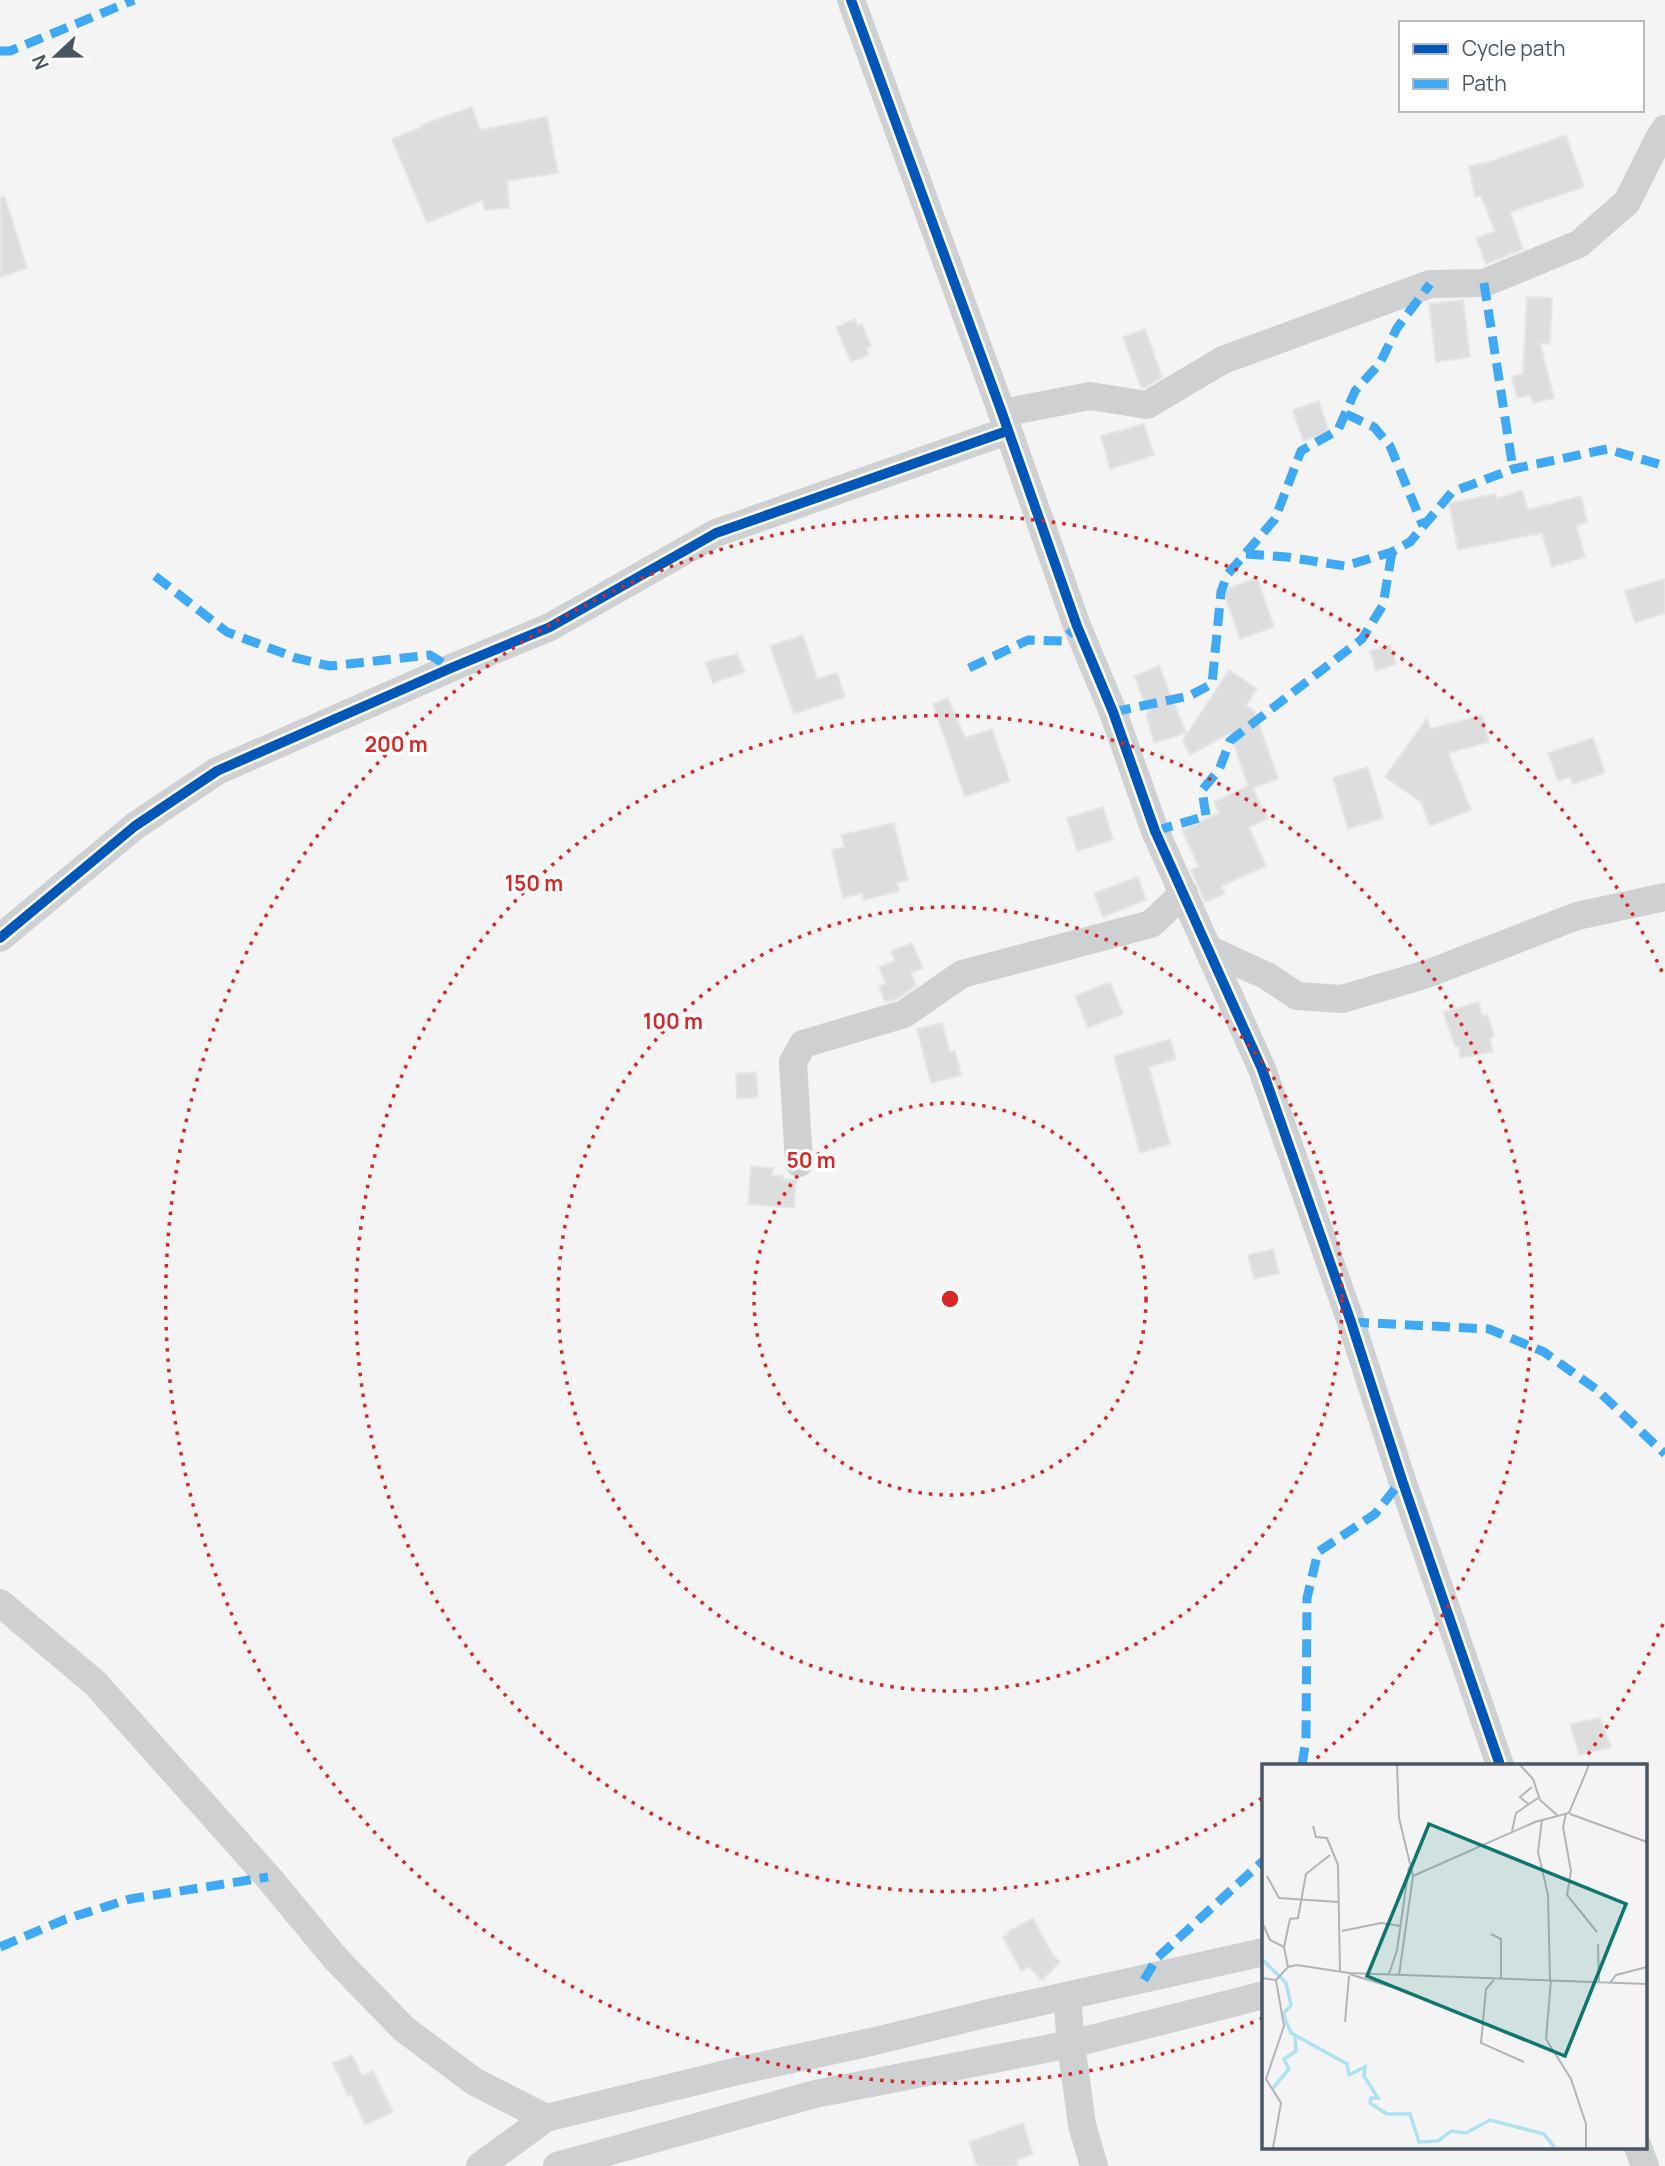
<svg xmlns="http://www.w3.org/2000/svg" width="1665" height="2166" font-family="Manrope,sans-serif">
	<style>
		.building { fill: #ddddde; stroke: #e5e6e7; stroke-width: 2 }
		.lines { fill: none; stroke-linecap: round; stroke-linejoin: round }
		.minor { stroke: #ced0d2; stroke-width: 28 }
		.quiet { stroke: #3fa9f5; stroke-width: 9; stroke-dasharray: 18 9; stroke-linecap: butt }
		.cycleway-casing { stroke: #fff; stroke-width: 15 }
		.cycleway { stroke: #0057b8; stroke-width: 10 }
		.ring { fill: none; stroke: #d62828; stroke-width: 3.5; stroke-dasharray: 3.5 7 }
		.inset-river { fill: none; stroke: #aee2f0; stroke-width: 3.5 }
		.inset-road { fill: none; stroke: #b0b5b9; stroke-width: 2 }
		.view { fill: #0f766e; fill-opacity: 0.15; stroke: #0f766e; stroke-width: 3.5 }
		.inset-edge { fill: none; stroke: #4a5661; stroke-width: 3.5 }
		.centre { fill: #d62828; stroke: #fff; stroke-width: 3.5 }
		.ring-label { font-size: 21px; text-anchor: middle; font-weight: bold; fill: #d62828; stroke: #fff; stroke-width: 6; stroke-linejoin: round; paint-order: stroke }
	</style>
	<rect width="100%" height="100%" fill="#f4f4f4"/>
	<g class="building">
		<path d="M 472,107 L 480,130 L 547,117 L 558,173 L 507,181 L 509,208 L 484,210 L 483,200 L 427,223 L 392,139 L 422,127 L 421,125 Z"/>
		<path d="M 1566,135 L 1584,187 L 1510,212 L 1523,249 L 1486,264 L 1476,238 L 1495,231 L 1481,196 L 1475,197 L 1469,166 L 1489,162 Z"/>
		<path d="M 5,197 L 27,268 L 0,277 L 0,198 Z"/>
		<path d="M 1527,297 L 1552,298 L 1550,344 L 1540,343 L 1554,398 L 1533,403 L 1530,395 L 1517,398 L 1512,377 L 1523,374 Z"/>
		<path d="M 1463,300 L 1470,357 L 1436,362 L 1429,304 Z"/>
		<path d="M 855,319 L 858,326 L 862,324 L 871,346 L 866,348 L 869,355 L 851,362 L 836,327 Z"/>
		<path d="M 1145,329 L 1162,377 L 1144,388 L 1141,387 L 1123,337 Z"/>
		<path d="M 1319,401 L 1329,432 L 1303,441 L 1293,410 Z"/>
		<path d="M 1144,424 L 1154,455 L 1110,469 L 1101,436 Z"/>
		<path d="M 1522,490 L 1528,510 L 1581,496 L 1587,522 L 1576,525 L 1585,557 L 1552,567 L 1542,533 L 1458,550 L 1449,503 L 1496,494 L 1497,499 Z"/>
		<path d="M 1257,578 L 1274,627 L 1240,639 L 1223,590 Z"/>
		<path d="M 1665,579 L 1665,613 L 1635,623 L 1625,591 Z"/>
		<path d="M 803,635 L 817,679 L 837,673 L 845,697 L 794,714 L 770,646 Z"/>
		<path d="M 1390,645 L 1396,664 L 1376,671 L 1370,651 Z"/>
		<path d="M 737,654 L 745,672 L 713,683 L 705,662 Z"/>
		<path d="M 1159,666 L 1186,733 L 1154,743 L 1146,714 L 1149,713 L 1134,676 Z"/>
		<path d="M 1229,670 L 1257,689 L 1246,705 L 1255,712 L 1278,779 L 1253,788 L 1267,819 L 1249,827 L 1266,866 L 1221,886 L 1225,894 L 1205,902 L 1191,870 L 1199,867 L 1182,830 L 1219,813 L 1214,802 L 1248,786 L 1230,733 L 1190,755 L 1183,740 Z"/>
		<path d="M 948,698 L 965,738 L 992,729 L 1010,781 L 965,797 L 933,704 Z"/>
		<path d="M 1482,715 L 1489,742 L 1448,753 L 1471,810 L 1430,826 L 1421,802 L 1385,777 L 1427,718 L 1430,729 Z"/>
		<path d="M 1593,738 L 1605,773 L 1573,784 L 1570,777 L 1558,781 L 1548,753 Z"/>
		<path d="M 1368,767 L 1383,818 L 1348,829 L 1333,778 Z"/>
		<path d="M 1103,807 L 1113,840 L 1077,851 L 1067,818 Z"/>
		<path d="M 894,823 L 908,880 L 897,883 L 899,891 L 864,900 L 862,893 L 843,898 L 832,850 L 844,847 L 841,835 Z"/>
		<path d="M 1138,877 L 1146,900 L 1103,917 L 1094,893 Z"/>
		<path d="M 912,943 L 923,968 L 911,973 L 916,986 L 897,999 L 885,1002 L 879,986 L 886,984 L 879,967 L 895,961 L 891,951 Z"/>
		<path d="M 1110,982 L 1123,1014 L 1088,1028 L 1075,996 Z"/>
		<path d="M 1479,1002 L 1482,1016 L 1487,1014 L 1494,1036 L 1490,1038 L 1493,1052 L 1460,1058 L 1459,1046 L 1455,1046 L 1443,1012 Z"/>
		<path d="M 942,1023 L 950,1052 L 955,1050 L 961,1075 L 931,1083 L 917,1029 Z"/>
		<path d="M 1170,1039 L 1176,1059 L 1149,1067 L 1170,1144 L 1140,1153 L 1114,1056 Z"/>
		<path d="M 756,1072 L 758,1097 L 737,1099 L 736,1074 Z"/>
		<path d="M 751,1166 L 773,1168 L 772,1175 L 783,1176 L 783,1179 L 796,1180 L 794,1208 L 748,1204 Z"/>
		<path d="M 1273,1249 L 1279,1273 L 1254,1279 L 1248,1255 Z"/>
		<path d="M 1600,1718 L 1611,1747 L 1579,1755 L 1570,1724 Z"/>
		<path d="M 1033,1918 L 1052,1954 L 1060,1962 L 1042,1980 L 1029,1967 L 1021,1971 L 1003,1937 L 1009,1934 L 1008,1932 Z"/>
		<path d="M 352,2055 L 362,2076 L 373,2071 L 393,2112 L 365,2125 L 351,2094 L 348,2096 L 333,2063 Z"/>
		<path d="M 1023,2123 L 1033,2154 L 1016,2160 L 1018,2166 L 977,2166 L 969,2142 Z"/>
	</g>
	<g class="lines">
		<g class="minor">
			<path d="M 851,0 L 1002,413 L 1077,626 L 1113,712 L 1155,831 L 1262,1069 L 1351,1322 L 1402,1480 L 1500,1765"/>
			<path d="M 1002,413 L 1090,396 L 1147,405 L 1223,360 L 1430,284 L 1484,283 L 1579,244 L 1627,202 L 1658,140 L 1665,129"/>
			<path d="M 0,938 L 135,826 L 217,771 L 451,668 L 550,627 L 716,533 L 1007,431"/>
			<path d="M 1208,949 L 1267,976 L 1297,996 L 1342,999 L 1427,974 L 1577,916 L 1665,897"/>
			<path d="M 799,1163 L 793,1062 L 803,1044 L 904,1014 L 962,974 L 1151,924 L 1184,893"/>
			<path d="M 0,1603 L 95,1683 L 268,1877 L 336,1959 L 404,2029 L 475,2082 L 546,2118"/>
			<path d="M 1067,1996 L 1071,2044 L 1082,2125 L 1094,2166"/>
			<path d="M 1638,2147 L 1645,2166"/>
			<path d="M 480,2166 L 546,2118 L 742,2070 L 871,2042 L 985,2014 L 1264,1952"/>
			<path d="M 557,2166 L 815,2094 L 1071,2044 L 1264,1995"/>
		</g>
		<g class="quiet">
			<path d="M 0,51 L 10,51 L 134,0"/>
			<path d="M 1484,283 L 1513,469"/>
			<path d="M 1346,414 L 1374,427 L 1390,446 L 1423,526"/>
			<path d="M 1246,554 L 1287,557 L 1345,566 L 1392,552 L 1410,542 L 1452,492 L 1513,469 L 1607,449 L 1665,466"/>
			<path d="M 155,576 L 227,632 L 296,658 L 330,666 L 430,655 L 451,668"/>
			<path d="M 969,668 L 1028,640 L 1062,641 L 1077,626"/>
			<path d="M 1113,712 L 1189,696 L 1212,684 L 1221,592 L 1227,575 L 1275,519 L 1301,451 L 1338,430 L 1355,391 L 1380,363 L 1397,328 L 1430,284"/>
			<path d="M 1155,831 L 1206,816 L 1202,790 L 1219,770 L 1230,741 L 1362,639 L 1383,605 L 1392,552"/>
			<path d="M 1351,1322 L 1489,1329 L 1544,1352 L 1596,1389 L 1665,1454"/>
			<path d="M 1302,1765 L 1306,1739 L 1307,1598 L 1318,1552 L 1375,1514 L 1402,1480"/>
			<path d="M 0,1947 L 66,1919 L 130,1899 L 268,1877"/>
			<path d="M 1144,1980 L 1157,1958 L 1264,1860"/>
		</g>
		<defs>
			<g id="cycleway">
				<path d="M 851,0 L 1002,413 L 1077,626 L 1113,712 L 1155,831 L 1262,1069 L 1351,1322 L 1402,1480 L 1500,1765"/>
				<path d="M 0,938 L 135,826 L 217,771 L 451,668 L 550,627 L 716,533 L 1007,431"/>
			</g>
		</defs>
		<use href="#cycleway" class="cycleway-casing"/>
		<use href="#cycleway" class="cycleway"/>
	</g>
	<g class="ring">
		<circle cx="950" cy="1299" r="196"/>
		<circle cx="950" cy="1299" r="392"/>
		<path d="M1262 1798A588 588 0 1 1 1312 1762"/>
		<path d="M1663 1624A784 784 0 0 1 1584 1760M1263 2018A784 784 0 1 1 1663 974"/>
	</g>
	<g transform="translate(1262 1764)">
		<rect width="385" height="385" fill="#f4f4f4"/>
		<path class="inset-river" d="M 0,195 L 24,219 L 29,241 L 21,250 L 29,269 L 85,300 L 87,311 L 103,303 L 102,312 L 116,334 L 109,334 L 108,339 L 125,350 L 148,350 L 157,378 L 176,377 L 189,367 L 204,369 L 228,356 L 282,370 L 293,384M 11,324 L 27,305 L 22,295 L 34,287 L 33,273"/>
		<path class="inset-road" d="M 135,1 L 137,54 L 151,112 L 137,211M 258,1 L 271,15 L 278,36 L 295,51M 266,40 L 258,33 L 270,23M 304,50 L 301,63 L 309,107 L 305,131 L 335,168M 308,50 L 385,78M 280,55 L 276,88 L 286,131 L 288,216M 51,62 L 54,73 L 65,74 L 76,101 L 78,208M 250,67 L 254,49 L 276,34M 5,112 L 17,134 L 76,138M 151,112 L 273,58 L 307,49 L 327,1M 0,158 L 8,176 L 22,183 L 26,203M 80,167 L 119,159 L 139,162M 229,170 L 239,175 L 239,215M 336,180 L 337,218M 22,183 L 28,155 L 36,154 L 44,110 L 68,91M 87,210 L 133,224M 127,210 L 135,186 L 147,103M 0,214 L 14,216 L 26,203 L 35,201 L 87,209 L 385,220M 232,216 L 224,225 L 219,279 L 262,298M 289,216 L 284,275 L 309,315 L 324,360 L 324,384M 348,219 L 354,211 L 385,203M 83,258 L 87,212M 11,384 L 19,339 L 4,315 L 22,262 L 14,216"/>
		<path class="view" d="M 167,60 L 364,140 L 303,292 L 105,212 Z"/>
		<rect width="385" height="385" class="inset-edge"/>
	</g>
	<circle cx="950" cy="1299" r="10" class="centre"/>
	<g class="ring-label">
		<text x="396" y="752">200 m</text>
		<text x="534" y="891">150 m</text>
		<text x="673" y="1029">100 m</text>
		<text x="811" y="1168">50 m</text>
	</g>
	<rect x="1399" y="21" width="245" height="91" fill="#ffffff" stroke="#b7bbc0" stroke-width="2"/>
	<rect x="1413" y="44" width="35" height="10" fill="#0057b8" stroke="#b7bbc0" stroke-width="2"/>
	<text x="1462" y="56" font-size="21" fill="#4a5661">Cycle path</text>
	<rect x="1413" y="79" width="35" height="10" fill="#3fa9f5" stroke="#b7bbc0" stroke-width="2"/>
	<text x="1462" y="91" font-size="21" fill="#4a5661">Path</text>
	<g transform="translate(56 56) rotate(248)" stroke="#ffffff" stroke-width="5" paint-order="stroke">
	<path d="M0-5L12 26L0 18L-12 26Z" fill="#4a5661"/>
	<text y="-10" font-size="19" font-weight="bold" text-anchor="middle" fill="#4a5661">N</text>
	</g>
</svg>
